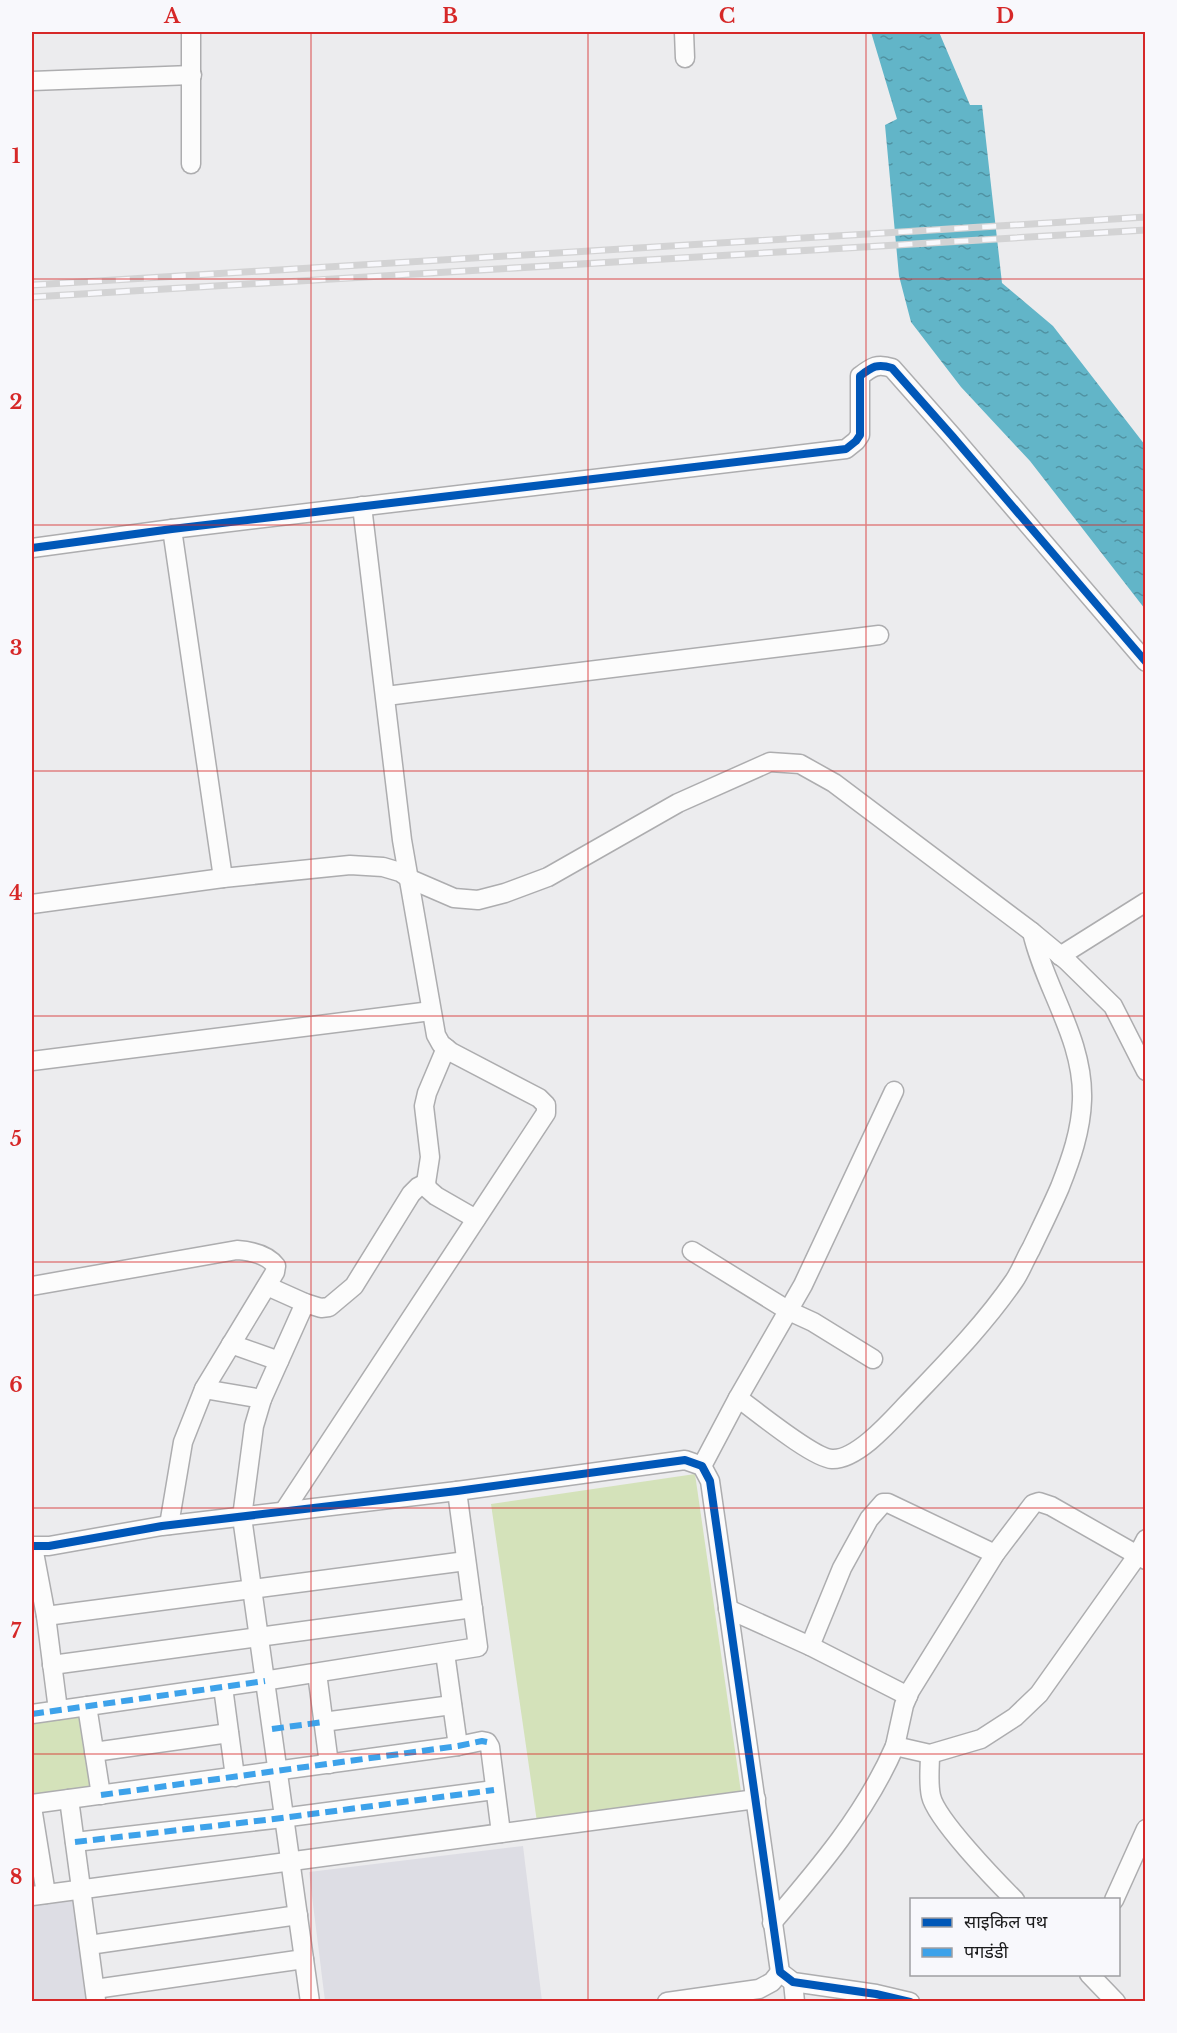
<svg xmlns="http://www.w3.org/2000/svg" width="1177" height="2033" font-family="'Libre Baskerville','Noto Sans Devanagari',serif">
	<style>
		.built { fill: #dddde4 }
		.green { fill: #d4e2ba }
		.water { fill: url(#water-ripples) }
		.lines { fill: none; stroke-linecap: round; stroke-linejoin: round }
		.minor-casing { stroke: #adadaf; stroke-width: 21 }
		.minor { stroke: #fcfcfc; stroke-width: 18 }
		.rail-casing { stroke: #d3d3d4; stroke-width: 7 }
		.rail { stroke: #f8f8fc; stroke-width: 4.5; stroke-dasharray: 14; stroke-linecap: butt }
		.quiet { stroke: #3da2ea; stroke-width: 6; stroke-dasharray: 12 6; stroke-linecap: butt }
		.cycleway-casing { stroke: #f8f8fc; stroke-width: 11 }
		.cycleway { stroke: #0057b8; stroke-width: 8 }
		.grid { fill: none; stroke: #d62828; stroke-width: 1.5; stroke-opacity: 0.55 }
		.neatline { fill: none; stroke: #d62828; stroke-width: 2 }
		.grid-label { font-size: 20px; text-anchor: middle; font-weight: bold; fill: #d62828 }
	</style>
	<defs>
		<pattern id="water-ripples" width="26" height="14" patternUnits="userSpaceOnUse" patternTransform="scale(1.5)"><rect width="26" height="14" fill="#62b5c8"/><path d="M2 4q2-2 4 0t4 0M15 11q2-2 4 0t4 0" fill="none" stroke="#5092a2"/></pattern>
	</defs>
	<rect width="100%" height="100%" fill="#ececee"/>
	<g class="built">
		<path d="M 523,1846 L 542,2001 L 325,2001 L 309,1872 Z"/>
		<path d="M 78,1893 L 93,2001 L 32,2001 L 32,1900 Z"/>
	</g>
	<g class="green">
		<path d="M 695,1474 L 741,1792 L 537,1822 L 491,1504 Z"/>
		<path d="M 85,1714 L 95,1792 L 32,1800 L 32,1722 Z"/>
	</g>
	<path class="water" d="M 871,32 L 939,32 L 970,105 L 982,105 L 1002,283 L 1053,326 L 1145,445 L 1145,609 L 1030,461 L 961,387 L 911,322 L 899,276 L 885,125 L 897,119 Z"/>
	<g class="lines">
		<defs>
			<g id="minor">
				<path d="M 684,32 L 685,58"/>
				<path d="M 32,81 L 192,75"/>
				<path d="M 191,164 L 191,32"/>
				<path d="M 172,529 L 223,878"/>
				<path d="M 32,548 L 172,529 L 846,449 L 856,441 L 860,435 L 860,376 C 872,367 877,363 892,368 L 953,437 L 1146,662"/>
				<path d="M 386,696 L 879,635"/>
				<path d="M 32,904 L 223,878 L 350,865 L 383,867 L 400,872 L 410,879 L 454,898 L 478,900 L 505,893 L 548,877 L 678,803 L 770,762 L 800,764 L 834,783 L 1032,932 L 1067,961 L 1113,1006 L 1146,1071"/>
				<path d="M 1060,956 L 1146,902"/>
				<path d="M 446,1048 L 427,1093 L 424,1106 L 430,1157 L 426,1183 L 428,1189 L 436,1196 L 476,1219"/>
				<path d="M 32,1061 L 431,1011"/>
				<path d="M 692,1251 L 789,1311 L 813,1322 L 873,1359"/>
				<path d="M 32,1286 L 237,1250 C 251,1251 267,1254 276,1266 L 275,1272 L 204,1389 L 183,1442 L 169,1525"/>
				<path d="M 267,1286 L 305,1303 L 321,1308 L 329,1307 L 354,1286 L 411,1194 L 418,1187 L 426,1183"/>
				<path d="M 231,1344 L 279,1361"/>
				<path d="M 204,1389 L 262,1399 L 254,1426 L 242,1517 L 310,2002"/>
				<path d="M 738,1398 C 756,1411 813,1458 832,1459 C 857,1460 891,1421 907,1404 C 945,1364 983,1326 1014,1281 C 1021,1271 1025,1259 1031,1249 C 1041,1228 1051,1208 1060,1187 C 1071,1159 1081,1131 1082,1100 C 1084,1039 1045,989 1032,932"/>
				<path d="M 262,1399 L 305,1303"/>
				<path d="M 702,1466 L 738,1398 L 803,1285 L 894,1091"/>
				<path d="M 284,1511 L 546,1113 L 546,1105 L 539,1098 L 451,1052 L 441,1044 L 436,1035 L 402,840 L 362,506"/>
				<path d="M 32,1546 L 49,1546 L 162,1526 L 457,1491 L 685,1460 L 702,1466 L 710,1481 L 780,1972 L 793,1982 L 876,1994 L 910,2002"/>
				<path d="M 33,1547 L 46,1616 L 58,1710"/>
				<path d="M 728,1609 L 810,1646 L 908,1696"/>
				<path d="M 46,1616 L 466,1561"/>
				<path d="M 810,1646 L 842,1568 L 869,1519 L 883,1503 L 888,1503 L 995,1554"/>
				<path d="M 445,1653 L 458,1746"/>
				<path d="M 52,1665 L 473,1608"/>
				<path d="M 317,1673 L 329,1764"/>
				<path d="M 223,1687 L 235,1777"/>
				<path d="M 87,1706 L 101,1795"/>
				<path d="M 32,1714 L 276,1679 L 478,1647 L 457,1491"/>
				<path d="M 323,1722 L 452,1705"/>
				<path d="M 895,1746 L 904,1705 L 910,1691 L 995,1554 L 1033,1504 L 1039,1502 L 1051,1506 L 1146,1560"/>
				<path d="M 94,1752 L 229,1733"/>
				<path d="M 930,1754 C 930,1767 928,1783 931,1796 C 936,1819 995,1880 1015,1900"/>
				<path d="M 69,1799 L 96,2000"/>
				<path d="M 32,1804 L 458,1746 L 482,1741 L 487,1742 L 490,1747 L 501,1833"/>
				<path d="M 32,1807 L 46,1894"/>
				<path d="M 75,1842 L 274,1819 L 494,1790"/>
				<path d="M 32,1896 L 756,1799"/>
				<path d="M 1114,1900 L 1146,1829"/>
				<path d="M 772,1923 C 819,1868 866,1813 895,1746 L 930,1754 L 981,1739 L 1015,1717 L 1039,1694 L 1137,1556 L 1146,1539"/>
				<path d="M 89,1945 L 298,1915"/>
				<path d="M 1089,1974 L 1116,2002"/>
				<path d="M 793,1982 L 795,2002"/>
				<path d="M 95,1989 L 304,1959"/>
				<path d="M 667,2002 L 759,1989 L 772,1982 L 780,1972"/>
			</g>
		</defs>
		<use href="#minor" class="minor-casing"/>
		<use href="#minor" class="minor"/>
		<defs>
			<g id="rail">
				<path d="M 32,285 L 1146,217"/>
				<path d="M 32,297 L 1146,230"/>
			</g>
		</defs>
		<use href="#rail" class="rail-casing"/>
		<use href="#rail" class="rail"/>
		<g class="quiet">
			<path d="M 32,1714 L 265,1681"/>
			<path d="M 272,1729 L 323,1722"/>
			<path d="M 101,1795 L 458,1746 L 482,1741 L 487,1742"/>
			<path d="M 75,1842 L 274,1819 L 494,1790"/>
		</g>
		<defs>
			<g id="cycleway">
				<path d="M 32,548 L 172,529 L 846,449 L 856,441 L 860,435 L 860,376 C 872,367 877,363 892,368 L 953,437 L 1146,662"/>
				<path d="M 32,1546 L 49,1546 L 162,1526 L 457,1491 L 685,1460 L 702,1466 L 710,1481 L 780,1972 L 793,1982 L 876,1994 L 910,2002"/>
			</g>
		</defs>
		<use href="#cycleway" class="cycleway-casing"/>
		<use href="#cycleway" class="cycleway"/>
	</g>
	<path class="grid" d="M 311,32 L 311,2002M 588,32 L 588,2002M 866,32 L 866,2002M 32,279 L 1146,279M 32,525 L 1146,525M 32,771 L 1146,771M 32,1016 L 1146,1016M 32,1262 L 1146,1262M 32,1508 L 1146,1508M 32,1754 L 1146,1754"/>
	<rect width="1177" height="2033" fill="none" stroke="#f8f8fc" stroke-width="66"/>
	<rect x="910" y="1898" width="210" height="78" fill="#f8f8fc" stroke="#9f9fa2" stroke-width="1.5"/>
	<rect x="922" y="1918" width="30" height="9" fill="#0057b8" stroke="#9f9fa2" stroke-width="1.5"/>
	<text x="964" y="1928" font-size="18" fill="#1a1a1b">साइकिल पथ</text>
	<rect x="922" y="1948" width="30" height="9" fill="#3da2ea" stroke="#9f9fa2" stroke-width="1.5"/>
	<text x="964" y="1958" font-size="18" fill="#1a1a1b">पगडंडी</text>
	<rect x="33" y="33" width="1111" height="1967" class="neatline"/>
	<g class="grid-label">
		<text x="172" y="23">A</text>
		<text x="450" y="23">B</text>
		<text x="727" y="23">C</text>
		<text x="1005" y="23">D</text>
		<text x="16" y="163">1</text>
		<text x="16" y="409">2</text>
		<text x="16" y="655">3</text>
		<text x="16" y="900">4</text>
		<text x="16" y="1146">5</text>
		<text x="16" y="1392">6</text>
		<text x="16" y="1638">7</text>
		<text x="16" y="1884">8</text>
	</g>
</svg>
